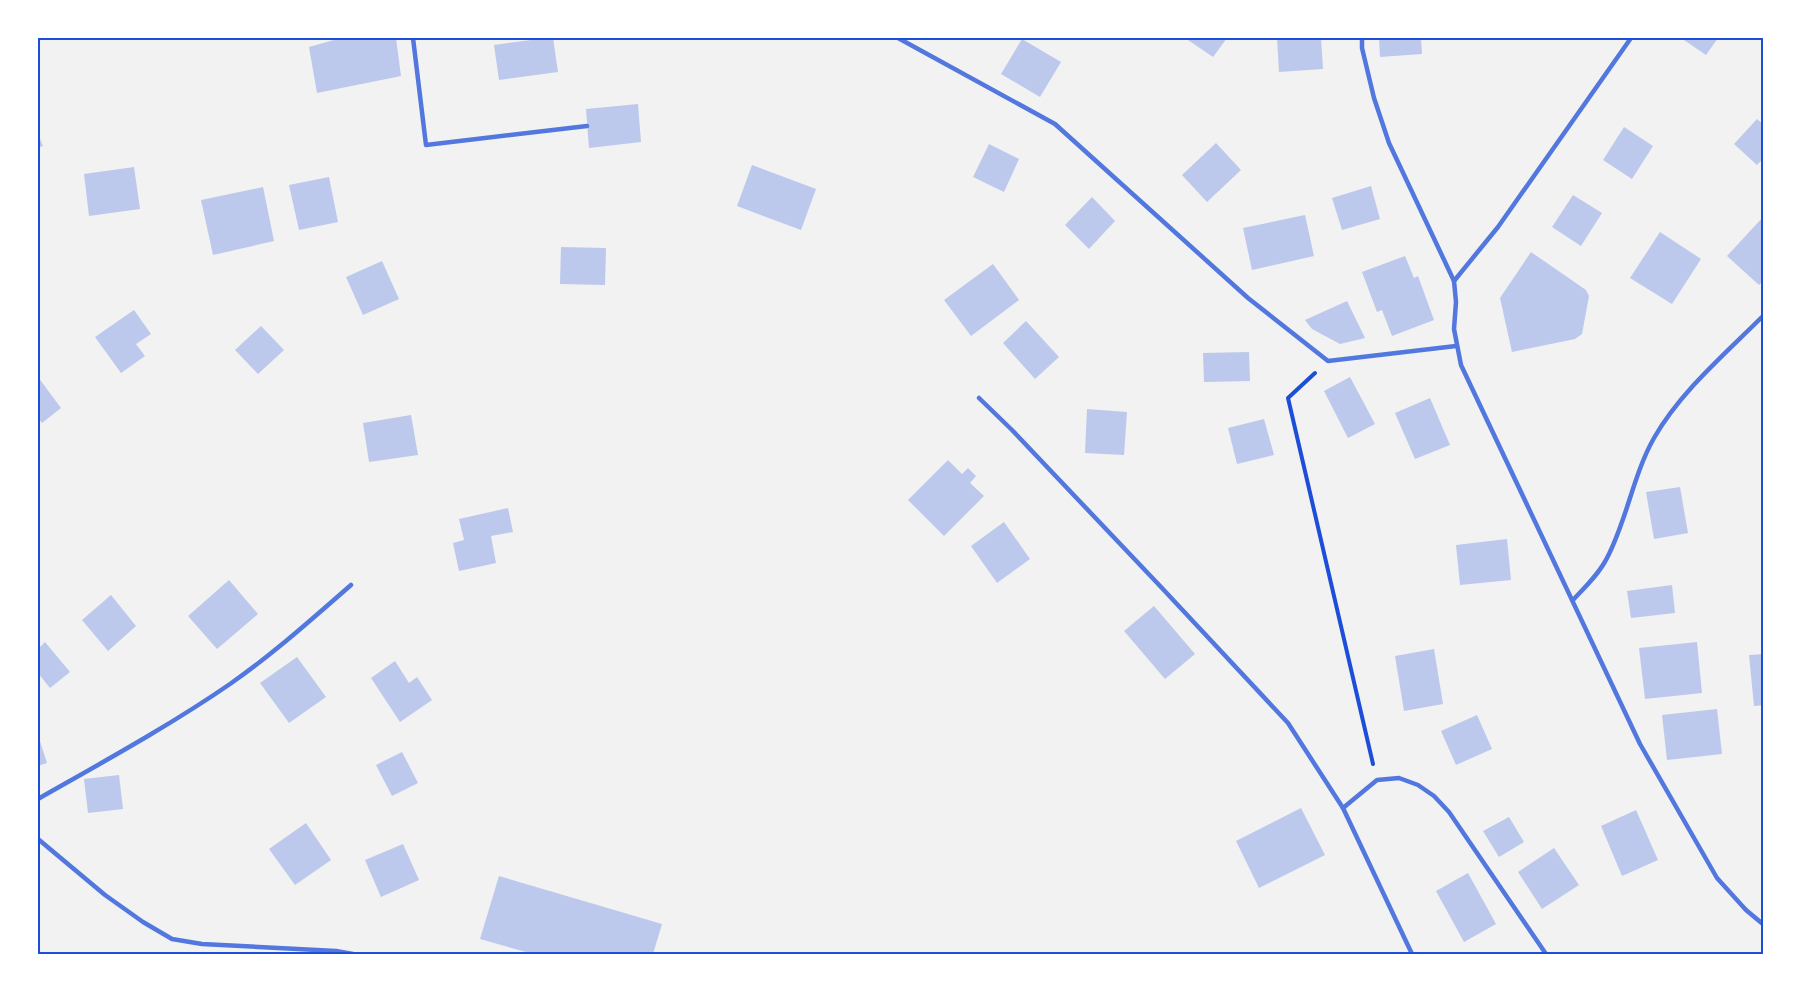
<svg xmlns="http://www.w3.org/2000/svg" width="1801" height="992" font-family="'Sofia Sans Condensed',sans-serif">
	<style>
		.building { fill: #bdc9ec }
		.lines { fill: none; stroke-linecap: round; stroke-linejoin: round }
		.path { stroke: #1d4ed8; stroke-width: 4 }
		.service { stroke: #5277de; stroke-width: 4.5 }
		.neatline { fill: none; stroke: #1d4ed8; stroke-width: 2 }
	</style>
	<rect width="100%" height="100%" fill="#f2f2f2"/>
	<g class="building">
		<path d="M 341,38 L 396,38 L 401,76 L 317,93 L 309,47 Z"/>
		<path d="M 546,38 L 553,38 L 558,72 L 499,80 L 494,45 Z"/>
		<path d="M 1185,38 L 1227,38 L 1213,57 Z"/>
		<path d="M 1277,38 L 1321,38 L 1323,69 L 1279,72 Z"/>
		<path d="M 1379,38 L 1421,38 L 1422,54 L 1380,57 Z"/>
		<path d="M 1681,38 L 1718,38 L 1706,55 Z"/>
		<path d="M 1022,39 L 1061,62 L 1040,97 L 1001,74 Z"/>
		<path d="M 638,104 L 641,142 L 589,148 L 586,109 Z"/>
		<path d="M 1757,119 L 1764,125 L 1764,158 L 1757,165 L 1734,144 Z"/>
		<path d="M 1624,127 L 1653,146 L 1632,179 L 1603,160 Z"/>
		<path d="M 38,134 L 43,146 L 38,148 Z"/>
		<path d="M 1216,143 L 1241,170 L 1207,202 L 1182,175 Z"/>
		<path d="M 989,144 L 1019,159 L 1004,192 L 973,177 Z"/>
		<path d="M 752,165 L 816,189 L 801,230 L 737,206 Z"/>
		<path d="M 134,167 L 140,209 L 89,216 L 84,174 Z"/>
		<path d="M 329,177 L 338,222 L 299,230 L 289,185 Z"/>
		<path d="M 1371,186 L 1380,219 L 1342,230 L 1332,198 Z"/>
		<path d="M 263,187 L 274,241 L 213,255 L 201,200 Z"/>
		<path d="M 1573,195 L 1602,213 L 1581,246 L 1552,227 Z"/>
		<path d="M 1092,197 L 1115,221 L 1089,249 L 1065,225 Z"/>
		<path d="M 1305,215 L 1314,256 L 1252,270 L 1243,228 Z"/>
		<path d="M 1764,216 L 1764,280 L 1759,285 L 1727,256 Z"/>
		<path d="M 1660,232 L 1701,259 L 1672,304 L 1630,278 Z"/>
		<path d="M 561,247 L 606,248 L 605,285 L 560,284 Z"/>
		<path d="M 1531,252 L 1586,290 L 1589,296 L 1582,334 L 1575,339 L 1512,352 L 1500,298 Z"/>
		<path d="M 1405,256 L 1414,278 L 1418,276 L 1434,320 L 1392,336 L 1382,310 L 1377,312 L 1362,272 Z"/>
		<path d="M 382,261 L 399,299 L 363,315 L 346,277 Z"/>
		<path d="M 993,264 L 1019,300 L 971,336 L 944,300 Z"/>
		<path d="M 1347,301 L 1365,338 L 1340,344 L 1312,329 L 1305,320 Z"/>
		<path d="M 134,310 L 151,334 L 136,344 L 145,356 L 121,373 L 95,337 Z"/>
		<path d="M 1026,321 L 1059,357 L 1035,379 L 1003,343 Z"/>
		<path d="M 261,326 L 284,350 L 258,374 L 235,350 Z"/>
		<path d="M 1249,352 L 1250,381 L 1204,382 L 1203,353 Z"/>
		<path d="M 38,377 L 61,408 L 42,423 L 38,418 Z"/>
		<path d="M 1350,377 L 1375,424 L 1348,438 L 1324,391 Z"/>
		<path d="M 1430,398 L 1450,445 L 1415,459 L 1395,413 Z"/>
		<path d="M 1087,409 L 1127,412 L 1124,455 L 1085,453 Z"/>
		<path d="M 411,415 L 418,455 L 369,462 L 363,423 Z"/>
		<path d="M 1264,419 L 1274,455 L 1237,464 L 1228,428 Z"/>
		<path d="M 948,460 L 962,474 L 968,468 L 976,476 L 970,483 L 984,496 L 944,536 L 908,500 Z"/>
		<path d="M 1680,487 L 1688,533 L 1654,539 L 1646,492 Z"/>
		<path d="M 508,508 L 513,532 L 491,536 L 496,563 L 459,571 L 453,543 L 464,540 L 459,519 Z"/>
		<path d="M 1004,522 L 1030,559 L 997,583 L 971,546 Z"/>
		<path d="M 1507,539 L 1511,580 L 1460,585 L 1456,545 Z"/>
		<path d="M 229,580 L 258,614 L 217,649 L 188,616 Z"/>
		<path d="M 1672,585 L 1675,613 L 1631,618 L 1627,591 Z"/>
		<path d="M 111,595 L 136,626 L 108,651 L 82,620 Z"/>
		<path d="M 1154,606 L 1195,654 L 1165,679 L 1124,631 Z"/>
		<path d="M 45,642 L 70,672 L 50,688 L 38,673 L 38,649 Z"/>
		<path d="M 1697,642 L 1702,693 L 1645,699 L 1639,648 Z"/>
		<path d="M 1434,649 L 1443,704 L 1404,711 L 1395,656 Z"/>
		<path d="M 1764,654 L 1764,705 L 1754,706 L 1749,655 Z"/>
		<path d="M 297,657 L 326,697 L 289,723 L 260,683 Z"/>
		<path d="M 395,661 L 409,683 L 417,677 L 432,700 L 400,722 L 371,678 Z"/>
		<path d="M 1717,709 L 1722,754 L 1667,760 L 1662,715 Z"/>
		<path d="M 1477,715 L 1492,749 L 1456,765 L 1441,731 Z"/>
		<path d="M 38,735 L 47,763 L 38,766 Z"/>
		<path d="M 402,752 L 418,783 L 392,796 L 376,765 Z"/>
		<path d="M 119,775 L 123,809 L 88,813 L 84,779 Z"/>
		<path d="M 1301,808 L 1325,855 L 1259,888 L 1236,841 Z"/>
		<path d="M 1636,810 L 1658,860 L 1622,876 L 1601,826 Z"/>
		<path d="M 1509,817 L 1524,842 L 1499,857 L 1483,831 Z"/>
		<path d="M 306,823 L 331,860 L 295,885 L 269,849 Z"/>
		<path d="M 403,844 L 419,880 L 381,897 L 365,860 Z"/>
		<path d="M 1554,848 L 1579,885 L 1542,909 L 1518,872 Z"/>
		<path d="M 1468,873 L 1496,924 L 1464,942 L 1436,891 Z"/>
		<path d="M 499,876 L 662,924 L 653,954 L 533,954 L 480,939 Z"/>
	</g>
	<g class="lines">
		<path class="path" d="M 1315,373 L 1288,398 L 1373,764"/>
		<g class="service">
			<path d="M 413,38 L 426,145 L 587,126"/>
			<path d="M 898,38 L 1055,124 L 1248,298 L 1328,361 L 1456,346"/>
			<path d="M 1362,38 L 1362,48 L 1374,98 L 1389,143 L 1454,281 L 1456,302 L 1454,329 L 1461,365 L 1640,744 L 1717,878 L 1746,910 L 1764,925"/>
			<path d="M 1454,281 L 1498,227 L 1631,38"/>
			<path d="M 979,398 L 1012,430 L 1161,587 L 1288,723 L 1343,808 L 1412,954"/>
			<path d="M 1573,600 C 1585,587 1599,574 1607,558 C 1627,520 1633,475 1654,438 C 1681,391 1726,353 1764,315"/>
			<path d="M 38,799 C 103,762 169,726 230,684 C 273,654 312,619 351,585"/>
			<path d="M 1343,808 L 1377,780 L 1399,778 L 1418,785 L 1434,796 L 1449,812 L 1546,954"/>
			<path d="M 38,839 L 105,895 L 143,922 L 172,939 L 202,944 L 336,951 L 353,954"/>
		</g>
	</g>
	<rect width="1801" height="992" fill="none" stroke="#ffffff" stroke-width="78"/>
	<rect x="39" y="39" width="1723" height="914" class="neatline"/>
</svg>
